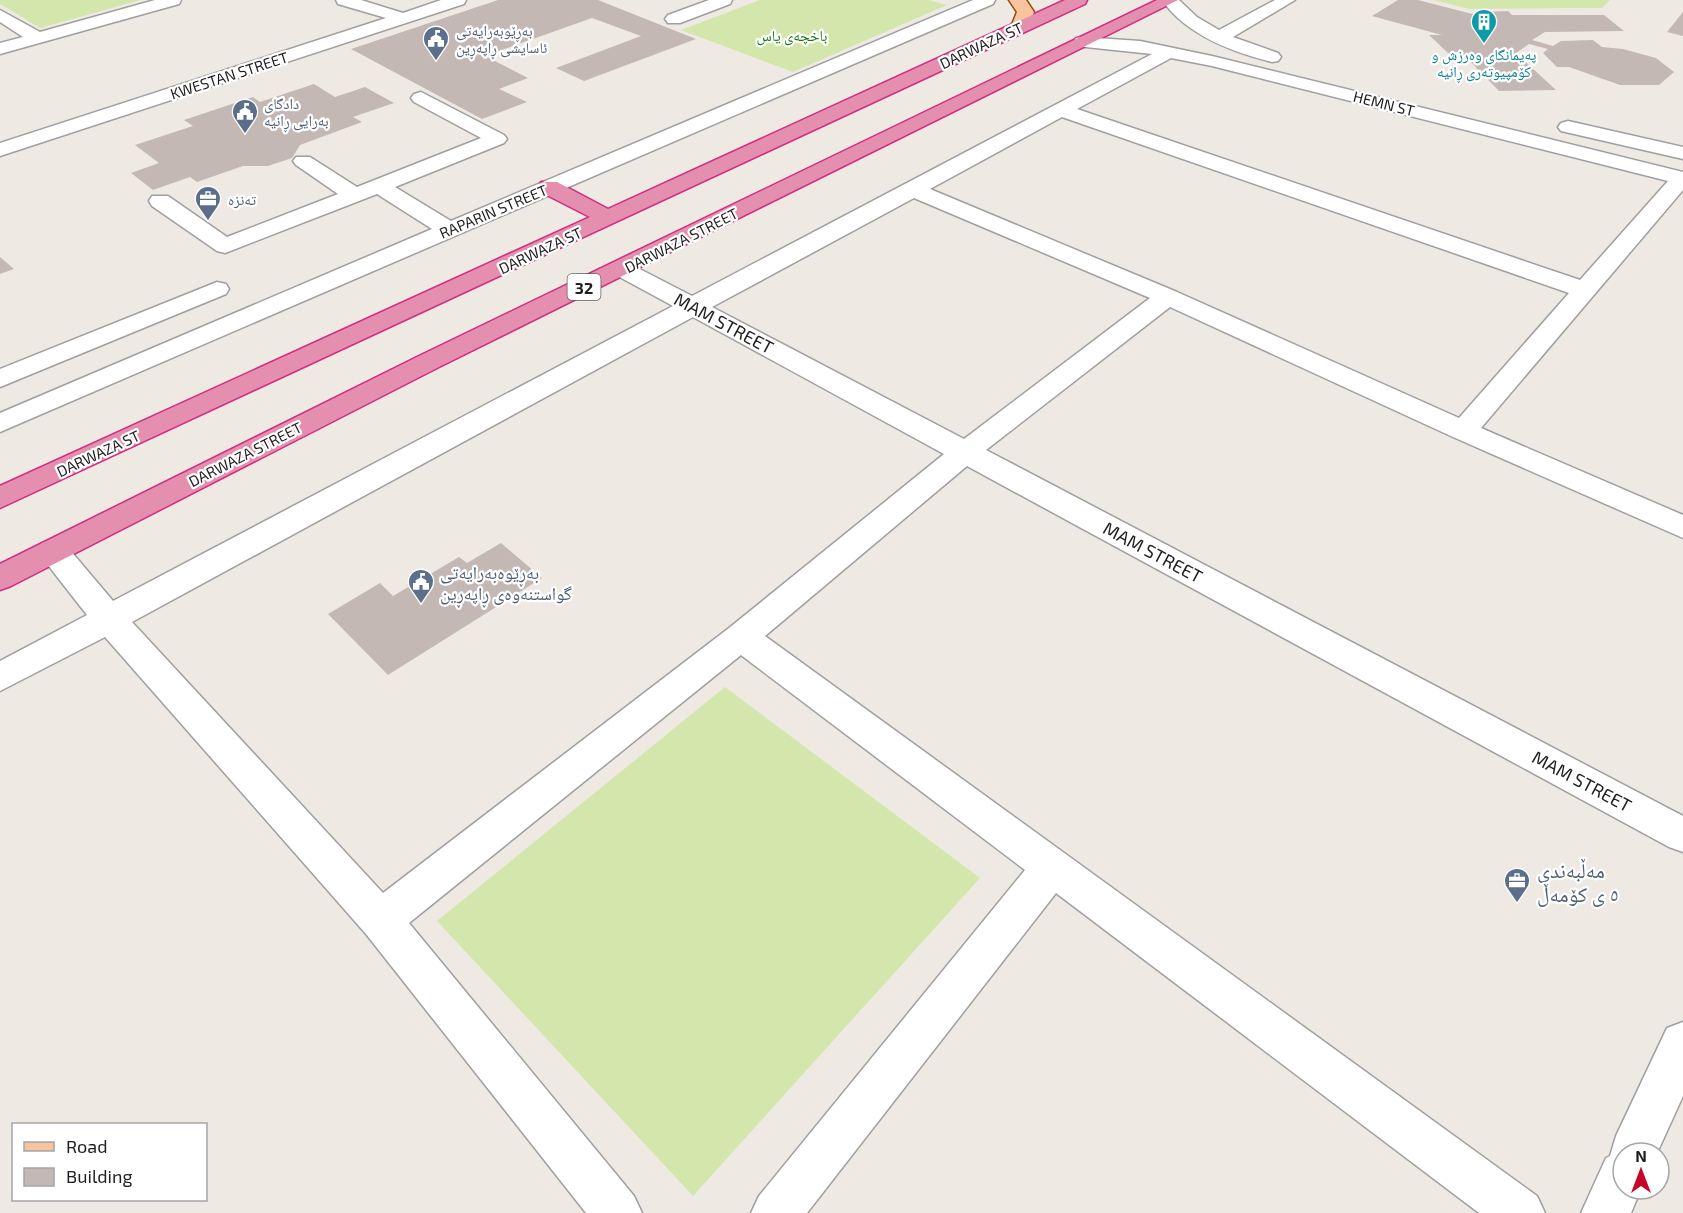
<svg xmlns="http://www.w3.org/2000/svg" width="1683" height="1213" font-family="'Exo 2','Noto Naskh Arabic',sans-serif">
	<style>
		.grass { fill: #d3e7ac }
		.building { fill: #c3b8b4 }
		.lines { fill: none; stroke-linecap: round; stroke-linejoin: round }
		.minor-casing { stroke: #9f9f9f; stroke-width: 3 }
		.major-casing { stroke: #924b06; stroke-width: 3 }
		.highway-casing { stroke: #d32b82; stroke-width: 3 }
		.minor { fill: #fff; fill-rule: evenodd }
		.major { fill: #f8c3a0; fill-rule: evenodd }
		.highway { fill: #e38fad; fill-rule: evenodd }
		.labels { text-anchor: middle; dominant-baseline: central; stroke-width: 4.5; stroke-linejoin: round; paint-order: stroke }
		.far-service-label { font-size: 15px; fill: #4e5e75; stroke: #fff; text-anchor: start }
		.far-park-label { font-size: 15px; fill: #197810; stroke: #fff }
		.far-street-label { font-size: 15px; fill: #1e1e1e; stroke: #fff }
		.far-culture-label { font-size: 15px; fill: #0d838f; stroke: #fff }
		.shield { fill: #fff; stroke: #626262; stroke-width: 1.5 }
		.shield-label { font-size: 16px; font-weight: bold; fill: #1e1e1e }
		.street-label { font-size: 18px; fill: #1e1e1e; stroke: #fff }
		.service-label { font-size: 18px; fill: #4e5e75; stroke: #fff; text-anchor: start }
		.near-service-label { font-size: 21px; fill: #4e5e75; stroke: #fff; text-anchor: start }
	</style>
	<rect width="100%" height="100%" fill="#efe9e4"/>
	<g class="grass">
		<path d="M 0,0 L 141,0 L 40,28 L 0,4 Z"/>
		<path d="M 760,0 L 929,0 L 947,5 L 793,72 L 681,30 Z"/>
		<path d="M 1433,0 L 1610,0 L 1602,8 L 1469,9 Z"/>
		<path d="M 725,687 L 980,878 L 693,1196 L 437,921 Z"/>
	</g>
	<g class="building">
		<path d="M 498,0 L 598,0 L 696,39 L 584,81 L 556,68 L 641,36 L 592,18 L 485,56 L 528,78 L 499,89 L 527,102 L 482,119 L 351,49 Z"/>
		<path d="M 1398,0 L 1418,0 L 1476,15 L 1478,12 L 1508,11 L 1512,15 L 1604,15 L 1624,31 L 1545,32 L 1532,40 L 1553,46 L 1561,41 L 1593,40 L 1602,47 L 1623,49 L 1656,58 L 1674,72 L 1659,85 L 1620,85 L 1569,67 L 1557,67 L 1543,53 L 1548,49 L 1529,44 L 1516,53 L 1556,90 L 1499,91 L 1462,53 L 1448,53 L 1429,35 L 1442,35 L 1372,16 Z"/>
		<path d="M 1683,12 L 1683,36 L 1667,32 Z"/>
		<path d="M 314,84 L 335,97 L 365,87 L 394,103 L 353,117 L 362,122 L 300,145 L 292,158 L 268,166 L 243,166 L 197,182 L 190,177 L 153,190 L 131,173 L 159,163 L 135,145 L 193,126 L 184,120 L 253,97 L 260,102 Z"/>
		<path d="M 0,257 L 14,269 L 0,274 Z"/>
		<path d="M 501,543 L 542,578 L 388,675 L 328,614 L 380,583 L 393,596 L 459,557 L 467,563 Z"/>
	</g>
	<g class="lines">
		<defs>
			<g id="minor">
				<path d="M 155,0 L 181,0 L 179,4 L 0,54 L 0,43 L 23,37 L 0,22 L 0,10 L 40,32 Z"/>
				<path d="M 336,0 L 361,0 L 403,13 L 441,0 L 466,0 L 464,4 L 0,156 L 0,143 L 386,18 L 338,4 Z"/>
				<path d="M 709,0 L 732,0 L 730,4 L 680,23 L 668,23 L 665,19 L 668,15 Z"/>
				<path d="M 973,0 L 995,0 L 993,4 L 0,432 L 0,413 L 432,229 L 377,194 L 225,253 L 217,251 L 152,206 L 149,201 L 152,196 L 168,196 L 227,237 L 338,194 L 296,165 L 293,161 L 296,157 L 310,157 L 357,187 L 481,138 L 414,102 L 411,98 L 414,94 L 421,92 L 504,135 L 507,139 L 504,143 L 395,187 L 451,221 Z"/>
				<path d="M 1162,0 L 1179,0 L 1197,17 L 1219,30 L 1275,0 L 1295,0 L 1233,37 L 1278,53 L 1281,57 L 1278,61 L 1272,62 C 1232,52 1186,35 1162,0 Z"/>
				<path d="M 1082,37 L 1140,41 L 1212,56 L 1683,172 L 1683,190 L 1481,428 L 1683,515 L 1683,538 L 1453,437 L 1170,307 L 986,450 L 1683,816 L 1683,852 L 1669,847 L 967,466 L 765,636 L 1537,1196 L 1545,1213 L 1479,1213 L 1056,893 L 807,1213 L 751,1213 L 759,1196 L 1025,870 L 741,655 L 409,923 L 634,1196 L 642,1213 L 586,1213 L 366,934 L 105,637 L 0,691 L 0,661 L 87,615 L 37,551 L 42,543 L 53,540 L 64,543 L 113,601 L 673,306 L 614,274 L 610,269 L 614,264 L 630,264 L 692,296 L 1152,54 L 1076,46 L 1073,42 L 1076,38 ZM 1171,58 L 1212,66 L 1668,181 L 1580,280 L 1077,109 ZM 1062,117 L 1569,293 L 1459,418 L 1177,292 L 930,189 ZM 914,198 L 1150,298 L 964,439 L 712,307 ZM 693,317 L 944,454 L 729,628 L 383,893 L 132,622 Z"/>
				<path d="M 1568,121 L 1683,147 L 1683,159 L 1561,131 L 1558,127 L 1561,123 Z"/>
				<path d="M 217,282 L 226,284 L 229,289 L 226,294 L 0,387 L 0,369 Z"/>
				<path d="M 1683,1022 L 1683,1096 L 1657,1153 L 1623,1153 L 1623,1189 L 1641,1189 L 1631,1213 L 1581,1213 L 1606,1158 L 1610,1156 L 1616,1136 L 1667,1028 Z"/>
			</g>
			<path id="major" d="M 1009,0 L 1026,0 L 1034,12 L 1026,31 L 1020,32 L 1011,27 L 1017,12 Z"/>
			<g id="highway">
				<path d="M 1065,0 L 1087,0 L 1085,4 L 0,508 L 0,486 L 590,217 L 541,192 L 538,187 L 541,182 L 557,182 L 608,209 Z"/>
				<path d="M 1157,0 L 1178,0 L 437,368 L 11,586 L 0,590 L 0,564 L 419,356 Z"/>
			</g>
		</defs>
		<use href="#minor" class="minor-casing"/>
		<use href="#major" class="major-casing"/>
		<use href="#highway" class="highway-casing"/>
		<use href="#minor" class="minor"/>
		<use href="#major" class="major"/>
		<use href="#highway" class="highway"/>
	</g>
	<defs>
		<symbol id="building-pin" viewBox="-11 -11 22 30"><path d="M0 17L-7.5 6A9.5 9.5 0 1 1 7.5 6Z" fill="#0f9aa8" stroke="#fff"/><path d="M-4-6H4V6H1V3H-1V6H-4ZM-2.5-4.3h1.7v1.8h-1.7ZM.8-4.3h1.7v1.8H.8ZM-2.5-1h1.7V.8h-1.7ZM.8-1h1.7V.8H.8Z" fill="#fff"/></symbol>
		<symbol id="civic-pin" viewBox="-11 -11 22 30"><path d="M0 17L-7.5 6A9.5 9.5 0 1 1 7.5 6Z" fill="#5c6f8a" stroke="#fff"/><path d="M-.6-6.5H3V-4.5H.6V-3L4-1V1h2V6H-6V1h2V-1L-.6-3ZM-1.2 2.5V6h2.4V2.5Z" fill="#fff"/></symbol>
		<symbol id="office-pin" viewBox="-11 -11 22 30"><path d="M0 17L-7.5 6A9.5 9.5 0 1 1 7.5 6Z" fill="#5c6f8a" stroke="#fff"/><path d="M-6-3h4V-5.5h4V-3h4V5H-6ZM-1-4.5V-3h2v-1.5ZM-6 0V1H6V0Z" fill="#fff"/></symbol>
	</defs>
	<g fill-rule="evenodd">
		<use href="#building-pin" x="1469" y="7" width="30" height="40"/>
		<use href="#civic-pin" x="421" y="24" width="30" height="40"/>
		<use href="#civic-pin" x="230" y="97" width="30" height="40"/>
		<use href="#office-pin" x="193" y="184" width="30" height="40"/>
		<use href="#civic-pin" x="406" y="567" width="30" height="40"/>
		<use href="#office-pin" x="1502" y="866" width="30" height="40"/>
	</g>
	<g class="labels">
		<g class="far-service-label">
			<text x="456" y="30">بەڕێوبەرایەتی<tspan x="456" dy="17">ئاسایشی ڕاپەڕین</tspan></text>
			<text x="264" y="103">دادگای<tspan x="264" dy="17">بەرایی ڕانیە</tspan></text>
			<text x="228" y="199">تەنزە</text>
		</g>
		<g class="far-park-label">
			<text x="792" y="35">باخچەی یاس</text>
		</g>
		<g class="far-street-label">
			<text transform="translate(981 45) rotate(-25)">DARWAZA ST</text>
			<text transform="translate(229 75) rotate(-18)">KWESTAN STREET</text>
			<text transform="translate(1384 103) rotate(14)">HEMN ST</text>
			<text transform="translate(493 211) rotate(-23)">RAPARIN STREET</text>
			<text transform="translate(681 240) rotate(-27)">DARWAZA STREET</text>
			<text transform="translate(540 250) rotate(-25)">DARWAZA ST</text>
			<text transform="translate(98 453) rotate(-25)">DARWAZA ST</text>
			<text transform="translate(245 454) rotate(-27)">DARWAZA STREET</text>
		</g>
		<g class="far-culture-label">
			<text x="1484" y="54">پەیمانگای وەرزش و<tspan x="1484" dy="17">کۆمپیوتەری ڕانیە</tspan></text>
		</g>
		<rect class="shield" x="567.5" y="274" width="33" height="26" rx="4.5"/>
		<g class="shield-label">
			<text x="584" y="287">32</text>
		</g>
		<g class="street-label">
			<text transform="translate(724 323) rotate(28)">MAM STREET</text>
			<text transform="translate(1153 552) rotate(28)">MAM STREET</text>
			<text transform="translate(1582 781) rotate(28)">MAM STREET</text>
		</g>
		<g class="service-label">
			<text x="440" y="572">بەڕێوەبەرایەتی<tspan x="440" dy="21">گواستنەوەی ڕاپەڕین</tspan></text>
		</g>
		<g class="near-service-label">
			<text x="1537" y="869">مەڵبەندی<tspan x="1537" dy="24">٥ ی کۆمەڵ</tspan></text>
		</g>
	</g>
	<rect x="12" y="1123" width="195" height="78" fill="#ffffff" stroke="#a5a5a5" stroke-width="1.5"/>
	<rect x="24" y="1142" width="30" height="9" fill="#f8c3a0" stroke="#a5a5a5" stroke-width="1.5"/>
	<text x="66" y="1153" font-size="18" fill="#1e1e1e">Road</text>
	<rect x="24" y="1168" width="30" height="18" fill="#c3b8b4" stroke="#a5a5a5" stroke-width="1.5"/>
	<text x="66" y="1183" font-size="18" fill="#1e1e1e">Building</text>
	<g transform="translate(1641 1171)"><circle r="28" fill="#ffffff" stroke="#a5a5a5" stroke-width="1.5"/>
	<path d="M0-4.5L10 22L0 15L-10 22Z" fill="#c40829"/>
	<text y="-9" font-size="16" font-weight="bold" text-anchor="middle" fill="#1e1e1e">N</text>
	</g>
</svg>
